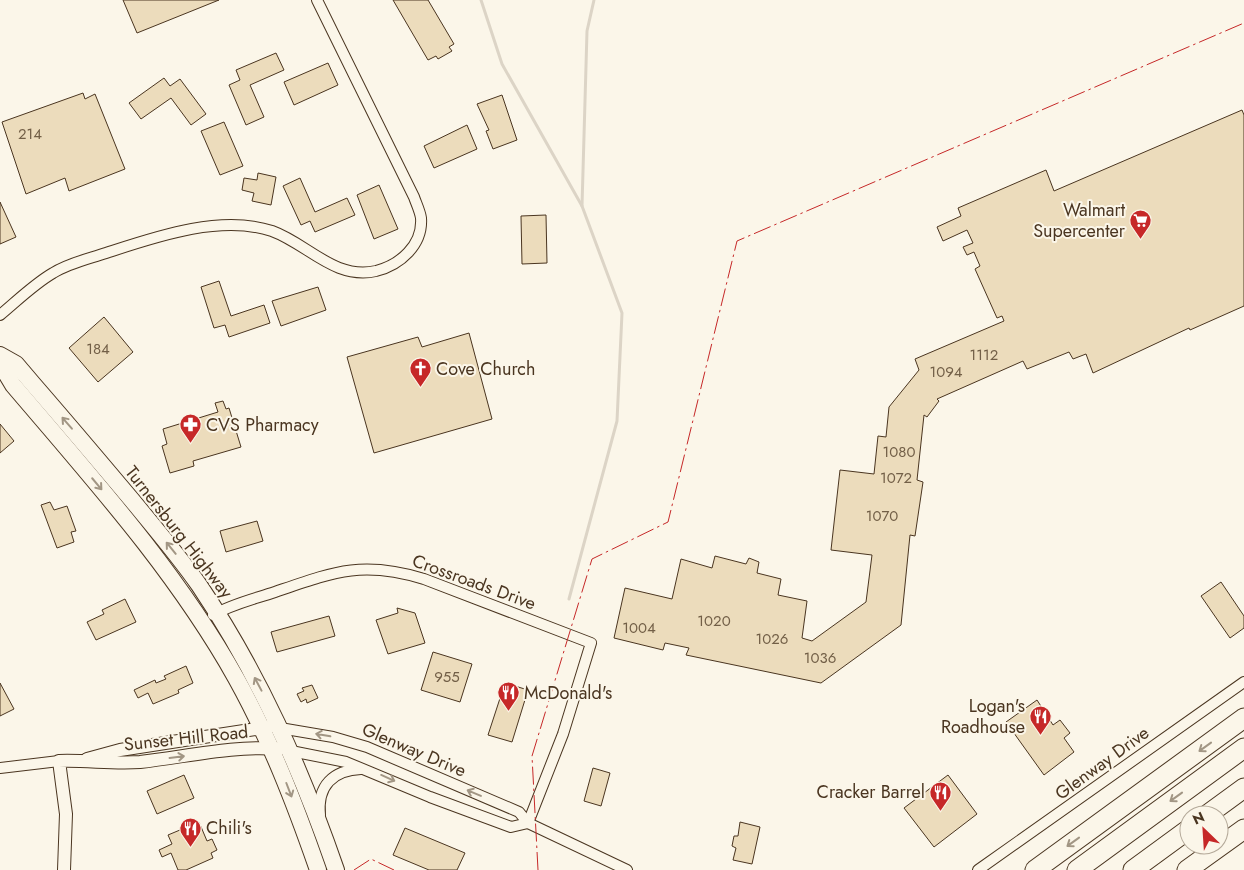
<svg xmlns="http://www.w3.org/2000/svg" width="1244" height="870" font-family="Jost,sans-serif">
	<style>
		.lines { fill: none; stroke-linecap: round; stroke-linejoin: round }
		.stream { stroke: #dcd4c6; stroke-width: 3 }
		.building { fill: #ecdcbc; stroke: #4a3520 }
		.minor-casing { stroke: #4a3520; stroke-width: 12 }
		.tertiary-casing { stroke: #4a3520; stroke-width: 14 }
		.primary-casing { stroke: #4a3520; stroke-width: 18 }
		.motorway-casing { stroke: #4a3520; stroke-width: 21 }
		.minor { stroke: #fbf6e9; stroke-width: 10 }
		.tertiary { stroke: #fbf6e9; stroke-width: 12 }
		.primary { stroke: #fbf6e9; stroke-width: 16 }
		.motorway { stroke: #fbf6e9; stroke-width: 19 }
		.power { stroke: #c62828; stroke-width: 1; stroke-dasharray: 18 4 2.5 4; stroke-linecap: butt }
		.oneway { stroke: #a29684 }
		.labels { text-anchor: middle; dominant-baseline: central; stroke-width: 4; stroke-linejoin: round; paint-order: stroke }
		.number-label { font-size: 15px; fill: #725f47 }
		.poi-label { font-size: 18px; fill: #4a3520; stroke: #fbf6e9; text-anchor: start }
		.street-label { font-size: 18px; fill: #4a3520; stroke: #fbf6e9 }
	</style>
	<rect width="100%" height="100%" fill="#fbf6e9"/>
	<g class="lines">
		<g class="stream">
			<path d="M 481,0 L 502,64 L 582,206 L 622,313 L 617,421 L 569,599"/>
			<path d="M 582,206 L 587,31 L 594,0"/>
		</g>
	</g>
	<g class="building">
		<path d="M 123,0 L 219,0 L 137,33 Z"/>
		<path d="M 393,0 L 428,0 L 454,44 L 449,47 L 452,51 L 438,59 L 436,56 L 428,60 Z"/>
		<path d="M 276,53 L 284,70 L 250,85 L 264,117 L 246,125 L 229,85 L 240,80 L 236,70 Z"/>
		<path d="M 328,63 L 338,85 L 294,105 L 284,82 Z"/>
		<path d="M 164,78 L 170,86 L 180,79 L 206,114 L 191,125 L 171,98 L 141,119 L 129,103 Z"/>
		<path d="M 83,93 L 85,99 L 95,94 L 125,169 L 69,191 L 65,178 L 26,194 L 2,122 Z"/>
		<path d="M 502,95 L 517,140 L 493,149 L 486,131 L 489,130 L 477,104 Z"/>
		<path d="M 1242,110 L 1244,115 L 1244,306 L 1190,330 L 1189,328 L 1093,373 L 1086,354 L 1073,359 L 1069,352 L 1027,369 L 1023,361 L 937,399 L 939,401 L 927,417 L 924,415 L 917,480 L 923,482 L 915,536 L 910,535 L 901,625 L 821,683 L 686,655 L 689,648 L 665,643 L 663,650 L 614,638 L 625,588 L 672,599 L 681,559 L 712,568 L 715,556 L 746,564 L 749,558 L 759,562 L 757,573 L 781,579 L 778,595 L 807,601 L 802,638 L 812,641 L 866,602 L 872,555 L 831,550 L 840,470 L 874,474 L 878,436 L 886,437 L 889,407 L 919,370 L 915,359 L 1004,321 L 1002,316 L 997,318 L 975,269 L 980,266 L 974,252 L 967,255 L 963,247 L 973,243 L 967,230 L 943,241 L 937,227 L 961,216 L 958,208 L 1046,170 L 1054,191 Z"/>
		<path d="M 224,122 L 243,166 L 220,175 L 201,131 Z"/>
		<path d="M 467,125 L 477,149 L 434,168 L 424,146 Z"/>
		<path d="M 258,173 L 276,177 L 271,205 L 252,201 L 254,193 L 242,190 L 244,178 L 257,180 Z"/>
		<path d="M 300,178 L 315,212 L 347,198 L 355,215 L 315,232 L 310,221 L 301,225 L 283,186 Z"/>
		<path d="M 379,185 L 398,229 L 374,239 L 357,195 Z"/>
		<path d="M 0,202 L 16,237 L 0,244 Z"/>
		<path d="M 546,215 L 547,263 L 522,264 L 521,216 Z"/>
		<path d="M 219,281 L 231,316 L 264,305 L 270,323 L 229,337 L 225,325 L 214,328 L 201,287 Z"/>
		<path d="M 318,287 L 326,310 L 281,326 L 272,301 Z"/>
		<path d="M 104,317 L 133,352 L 98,382 L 69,348 Z"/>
		<path d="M 469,333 L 492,419 L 374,453 L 347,357 L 418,337 L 422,347 Z"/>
		<path d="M 223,401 L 226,409 L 229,408 L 241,447 L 193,461 L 194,466 L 170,473 L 162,446 L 167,444 L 163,429 L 218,412 L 215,403 Z"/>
		<path d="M 0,424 L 14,441 L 0,453 Z"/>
		<path d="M 50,502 L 54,510 L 67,506 L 76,531 L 71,532 L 74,542 L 57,548 L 41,505 Z"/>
		<path d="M 257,521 L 263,541 L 226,552 L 220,531 Z"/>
		<path d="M 1221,582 L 1244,616 L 1244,628 L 1230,638 L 1201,596 Z"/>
		<path d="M 125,599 L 136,622 L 96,640 L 87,622 L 104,614 L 102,610 Z"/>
		<path d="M 397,608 L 415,613 L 425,643 L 388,654 L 376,620 L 398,613 Z"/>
		<path d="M 329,616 L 335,636 L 277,652 L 271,632 Z"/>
		<path d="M 433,652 L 472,664 L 460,702 L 421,690 Z"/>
		<path d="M 186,666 L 193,683 L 178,690 L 179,693 L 153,704 L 148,693 L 138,698 L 134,690 L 155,680 L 156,683 L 166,679 L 164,676 Z"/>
		<path d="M 0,683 L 14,709 L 0,716 Z"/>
		<path d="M 505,683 L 528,690 L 512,742 L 488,735 Z"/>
		<path d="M 312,685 L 318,698 L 307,703 L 306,699 L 301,702 L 297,694 L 304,691 L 302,688 Z"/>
		<path d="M 1037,700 L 1053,725 L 1060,720 L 1070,733 L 1064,738 L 1074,752 L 1044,775 L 1006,722 Z"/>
		<path d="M 593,768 L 610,773 L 601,806 L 584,801 Z"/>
		<path d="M 184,775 L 194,798 L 157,814 L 147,791 Z"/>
		<path d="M 948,775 L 977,814 L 934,847 L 904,808 Z"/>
		<path d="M 199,822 L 207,841 L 212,839 L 217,850 L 211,853 L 213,858 L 186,870 L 178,870 L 171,853 L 162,857 L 159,850 L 172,844 L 168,835 Z"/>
		<path d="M 740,822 L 760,827 L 752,864 L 733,860 L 736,848 L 732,846 L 734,836 L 738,836 Z"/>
		<path d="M 405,828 L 465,853 L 457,870 L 429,870 L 393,855 Z"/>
	</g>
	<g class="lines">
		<defs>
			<g id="minor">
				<path d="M 0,315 C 17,301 34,284 53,273 C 69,263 88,259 106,253 C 155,237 220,214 272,231 C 308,244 334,280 376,271 C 400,265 423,245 421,218 C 420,211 416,203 414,197 L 317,0"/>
				<path d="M 213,615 C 232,604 254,599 275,592 C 333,572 362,560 424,579 L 591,643 L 563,734 L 528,823"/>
				<path d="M 280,728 L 333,737 L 367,747 L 519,812 L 528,823 L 627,870"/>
				<path d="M 291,751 L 346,762 L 430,797 L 511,827 L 528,823"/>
				<path d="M 0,768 L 59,761"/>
				<path d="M 320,815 C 317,786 333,770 361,769"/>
				<path d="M 978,870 L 1244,682"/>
			</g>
			<g id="tertiary">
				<path d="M 87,759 L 120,750 L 269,727"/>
				<path d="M 64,870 L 66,814 L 59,761 C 87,760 113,764 140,762 C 186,757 233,745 279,749"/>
			</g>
			<g id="primary">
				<path d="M 0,355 L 16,364 L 33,384 C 66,422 99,461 131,499 C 154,527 178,555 199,585 C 259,674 301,769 336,870"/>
				<path d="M 0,363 L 13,385 C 93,479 176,571 236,678 C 270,739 295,804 318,870"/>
			</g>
			<g id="motorway">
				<path d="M 1207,815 L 1244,788"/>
				<path d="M 1035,870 L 1244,718"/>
				<path d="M 1077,870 L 1244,748"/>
				<path d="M 1133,870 L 1189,829"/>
				<path d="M 1187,870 L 1244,829"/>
			</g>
		</defs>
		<use href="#minor" class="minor-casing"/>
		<use href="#tertiary" class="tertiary-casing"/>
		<use href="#primary" class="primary-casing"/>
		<use href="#motorway" class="motorway-casing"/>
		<use href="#minor" class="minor"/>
		<use href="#tertiary" class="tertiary"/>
		<use href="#primary" class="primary"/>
		<use href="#motorway" class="motorway"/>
		<g class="power">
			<path d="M 354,870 L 371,859 L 394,870"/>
			<path d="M 538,870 L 532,756 L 592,559 L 668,522 L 737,241 L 1244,23"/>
		</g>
	</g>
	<defs><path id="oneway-shaft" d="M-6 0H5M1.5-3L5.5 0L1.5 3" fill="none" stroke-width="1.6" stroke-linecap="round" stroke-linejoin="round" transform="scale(1.25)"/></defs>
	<g class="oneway">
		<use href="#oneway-shaft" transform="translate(67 423) rotate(-131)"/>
		<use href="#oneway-shaft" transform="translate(97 484) rotate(50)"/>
		<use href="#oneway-shaft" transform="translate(171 548) rotate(-129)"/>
		<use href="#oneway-shaft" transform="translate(258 684) rotate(-118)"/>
		<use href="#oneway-shaft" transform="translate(323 735) rotate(-170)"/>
		<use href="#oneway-shaft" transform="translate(1205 747) rotate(144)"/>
		<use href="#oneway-shaft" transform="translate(177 757) rotate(-7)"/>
		<use href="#oneway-shaft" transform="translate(388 778) rotate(24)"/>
		<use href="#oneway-shaft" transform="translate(289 790) rotate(69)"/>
		<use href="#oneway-shaft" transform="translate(474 793) rotate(-157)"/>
		<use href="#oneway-shaft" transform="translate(1176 797) rotate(144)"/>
		<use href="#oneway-shaft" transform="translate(1073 842) rotate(144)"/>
	</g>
	<defs>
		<symbol id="supermarket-pin" viewBox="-11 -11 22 30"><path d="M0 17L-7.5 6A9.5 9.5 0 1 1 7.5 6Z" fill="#c62828" stroke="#fbf6e9"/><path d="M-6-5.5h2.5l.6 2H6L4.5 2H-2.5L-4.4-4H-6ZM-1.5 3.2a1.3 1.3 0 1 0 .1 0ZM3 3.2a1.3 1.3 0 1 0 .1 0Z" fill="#fff"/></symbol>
		<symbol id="church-pin" viewBox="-11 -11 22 30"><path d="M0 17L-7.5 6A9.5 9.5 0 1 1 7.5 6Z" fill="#c62828" stroke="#fbf6e9"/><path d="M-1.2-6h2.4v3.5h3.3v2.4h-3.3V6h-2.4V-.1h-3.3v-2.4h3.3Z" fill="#fff"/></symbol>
		<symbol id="pharmacy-pin" viewBox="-11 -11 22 30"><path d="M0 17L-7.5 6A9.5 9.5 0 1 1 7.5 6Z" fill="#c62828" stroke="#fbf6e9"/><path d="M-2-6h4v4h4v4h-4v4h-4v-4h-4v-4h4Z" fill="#fff"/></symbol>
		<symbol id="restaurant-pin" viewBox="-11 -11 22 30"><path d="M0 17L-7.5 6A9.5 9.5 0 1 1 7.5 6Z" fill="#c62828" stroke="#fbf6e9"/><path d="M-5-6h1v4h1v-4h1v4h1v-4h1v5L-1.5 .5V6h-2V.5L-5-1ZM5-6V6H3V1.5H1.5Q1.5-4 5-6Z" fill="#fff"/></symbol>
	</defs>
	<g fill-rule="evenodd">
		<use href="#supermarket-pin" x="1128" y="208" width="25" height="34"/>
		<use href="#church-pin" x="408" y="356" width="25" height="34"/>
		<use href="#pharmacy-pin" x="178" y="412" width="25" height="34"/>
		<use href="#restaurant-pin" x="496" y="680" width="25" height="34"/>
		<use href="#restaurant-pin" x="1028" y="704" width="25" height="34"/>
		<use href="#restaurant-pin" x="928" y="780" width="25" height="34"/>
		<use href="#restaurant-pin" x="178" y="816" width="25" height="34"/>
	</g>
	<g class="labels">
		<g class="number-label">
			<text x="30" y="134">214</text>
			<text x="98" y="349">184</text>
			<text x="984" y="355">1112</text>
			<text x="946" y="372">1094</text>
			<text x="899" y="452">1080</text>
			<text x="896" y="478">1072</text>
			<text x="882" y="516">1070</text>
			<text x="714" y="621">1020</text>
			<text x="639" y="628">1004</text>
			<text x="772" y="639">1026</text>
			<text x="820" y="658">1036</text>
			<text x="447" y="677">955</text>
		</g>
		<g class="poi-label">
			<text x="1125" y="210" text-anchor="end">Walmart<tspan x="1125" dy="21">Supercenter</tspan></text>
			<text x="436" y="369">Cove Church</text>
			<text x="206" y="425">CVS Pharmacy</text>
			<text x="524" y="693">McDonald's</text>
			<text x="1025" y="706" text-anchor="end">Logan's<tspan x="1025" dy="21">Roadhouse</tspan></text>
			<text x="925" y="792" text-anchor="end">Cracker Barrel</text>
			<text x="206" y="828">Chili's</text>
		</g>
		<g class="street-label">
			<text transform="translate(179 532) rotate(52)">Turnersburg Highway</text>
			<text transform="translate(474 582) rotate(20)">Crossroads Drive</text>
			<text transform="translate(186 738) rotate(-6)">Sunset Hill Road</text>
			<text transform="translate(414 750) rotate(23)">Glenway Drive</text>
			<text transform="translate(1102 763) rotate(-36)">Glenway Drive</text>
		</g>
	</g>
	<g transform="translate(1204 830) rotate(335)"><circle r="24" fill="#fbf6e9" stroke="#b4a999"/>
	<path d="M0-4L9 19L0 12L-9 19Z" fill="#c62828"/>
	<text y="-8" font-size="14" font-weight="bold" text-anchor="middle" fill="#4a3520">N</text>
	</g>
</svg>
